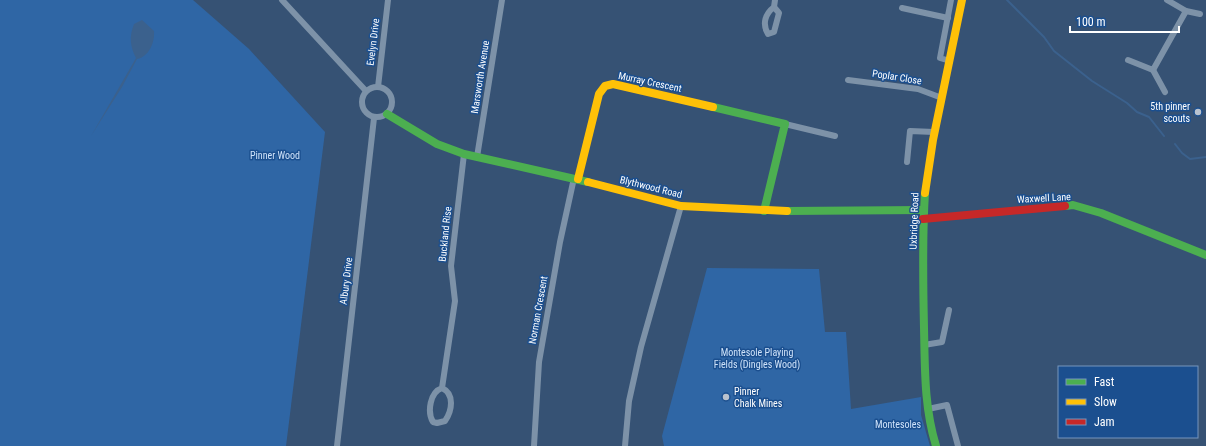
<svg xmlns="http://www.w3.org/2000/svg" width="1206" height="446" font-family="'Roboto Condensed',sans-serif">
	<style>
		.green { fill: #2f66a5 }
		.water { fill: #3b618d }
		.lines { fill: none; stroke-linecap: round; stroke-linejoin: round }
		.stream { stroke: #3b618d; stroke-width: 2 }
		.street { stroke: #7d92a8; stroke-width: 6 }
		.fast { stroke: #4caf50; stroke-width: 8 }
		.slow { stroke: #ffc107; stroke-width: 8 }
		.jam { stroke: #c62828; stroke-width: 8 }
		.poi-dot { fill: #b9c2ce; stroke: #1b4f8f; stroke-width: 1.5 }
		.labels { text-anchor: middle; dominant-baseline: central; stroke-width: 3; stroke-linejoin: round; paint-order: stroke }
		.street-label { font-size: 10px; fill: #fff; stroke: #1b4f8f }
		.poi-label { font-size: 10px; fill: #fff; stroke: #1b4f8f; text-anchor: end }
		.park-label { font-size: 10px; fill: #cfe3fa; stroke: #1b4f8f }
	</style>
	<rect width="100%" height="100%" fill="#365274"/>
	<g class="green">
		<path d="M 0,0 L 193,0 L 249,49 L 325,132 L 286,446 L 0,446 Z"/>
		<path d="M 707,268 L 819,269 L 825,332 L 846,332 L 851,409 L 921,397 L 921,415 L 930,446 L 664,446 L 662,436 Z"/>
	</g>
	<path class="water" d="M 142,20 L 154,31 C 155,42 149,57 137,59 L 122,87 L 91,136 L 136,58 C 130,46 129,37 134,24 Z"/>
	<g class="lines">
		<g class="stream">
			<path d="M 1007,0 L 1044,37 L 1054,51 L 1092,81 L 1127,103 L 1137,112 L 1149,117 L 1164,136"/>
			<path d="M 1175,144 L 1182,153 L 1190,159 L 1206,157"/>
		</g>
		<g class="street">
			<path d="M 282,0 L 366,91"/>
			<path d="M 1167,0 L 1186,11 L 1200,14"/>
			<path d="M 774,7 L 779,13 L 774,32 L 768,34 C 762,24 765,14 774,7 L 775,0"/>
			<path d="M 902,8 L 948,18"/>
			<path d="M 1128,60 L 1153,70 L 1186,11"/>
			<path d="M 950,61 L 940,58 L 951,0"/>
			<path d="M 1153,70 L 1165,92"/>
			<path d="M 848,80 L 918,89 L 942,98"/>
			<circle cx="377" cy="102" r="15"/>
			<path d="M 378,87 L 388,0"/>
			<path d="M 785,124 L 835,136"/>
			<path d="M 477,157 L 502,0"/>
			<path d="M 907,162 L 910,131 L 934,132"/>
			<path d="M 924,345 L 942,342 L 949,310"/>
			<path d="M 442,388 C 430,392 427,412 433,422 L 437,423 L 445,421 C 452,411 455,394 442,388 L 455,301 L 451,266 L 464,154"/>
			<path d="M 928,409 L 947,405 L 958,446"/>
			<path d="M 337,446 L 374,118"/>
			<path d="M 534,446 L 539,362 L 560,242 L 574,178"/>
			<path d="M 625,446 L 629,401 L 641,347 L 681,206"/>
		</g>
		<g class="fast">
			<path d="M 713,107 L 785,124 L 764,211"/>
			<path d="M 387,114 L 437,144 L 464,154 L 588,182"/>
			<path d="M 925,193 C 922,238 923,283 924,328 C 925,368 924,407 936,446"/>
			<path d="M 1065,206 L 1073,205 L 1101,213 L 1206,255"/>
			<path d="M 787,211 L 923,210"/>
		</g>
		<g class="slow">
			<path d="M 578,179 L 599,94 L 605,86 L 613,84 L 713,107"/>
			<path d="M 588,182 L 681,206 L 787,211"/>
			<path d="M 925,193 L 933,140 L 962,0"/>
		</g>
		<path class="jam" d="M 923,219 L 1065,206"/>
	</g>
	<g class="poi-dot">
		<circle cx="1198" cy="112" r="4"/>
		<circle cx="726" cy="397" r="4"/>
	</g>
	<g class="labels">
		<g class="street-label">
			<text transform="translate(373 42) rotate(-83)">Evelyn Drive</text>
			<text transform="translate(480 77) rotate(-81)">Marsworth Avenue</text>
			<text transform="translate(897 77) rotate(9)">Poplar Close</text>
			<text transform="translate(650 82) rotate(12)">Murray Crescent</text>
			<text transform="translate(651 187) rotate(14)">Blythwood Road</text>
			<text transform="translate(1044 198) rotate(-3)">Waxwell Lane</text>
			<text transform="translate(914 221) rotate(-88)">Uxbridge Road</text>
			<text transform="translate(445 234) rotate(-84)">Buckland Rise</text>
			<text transform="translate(346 281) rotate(-83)">Albury Drive</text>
			<text transform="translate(538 310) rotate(-80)">Norman Crescent</text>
		</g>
		<g class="poi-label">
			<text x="1190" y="106">5th pinner<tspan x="1190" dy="12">scouts</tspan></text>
			<text x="734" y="391" text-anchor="start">Pinner<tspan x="734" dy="12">Chalk Mines</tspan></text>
		</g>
		<g class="park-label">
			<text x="275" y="155">Pinner Wood</text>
			<text x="757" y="352">Montesole Playing<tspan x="757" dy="12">Fields (Dingles Wood)</tspan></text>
			<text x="898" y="424">Montesoles</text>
		</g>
	</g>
	<rect x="1058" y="366" width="140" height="72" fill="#1b4f8f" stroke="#7695bc"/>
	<rect x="1066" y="379" width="20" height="6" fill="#4caf50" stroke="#7695bc"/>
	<text x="1094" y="386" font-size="12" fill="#ffffff">Fast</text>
	<rect x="1066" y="399" width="20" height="6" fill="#ffc107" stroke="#7695bc"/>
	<text x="1094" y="406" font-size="12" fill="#ffffff">Slow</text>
	<rect x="1066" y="419" width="20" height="6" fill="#c62828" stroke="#7695bc"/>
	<text x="1094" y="426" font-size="12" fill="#ffffff">Jam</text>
	<path d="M1070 26v6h109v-6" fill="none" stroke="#ffffff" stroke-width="2"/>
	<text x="1076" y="26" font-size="12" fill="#ffffff" stroke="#1b4f8f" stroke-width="3" paint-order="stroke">100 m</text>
</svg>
